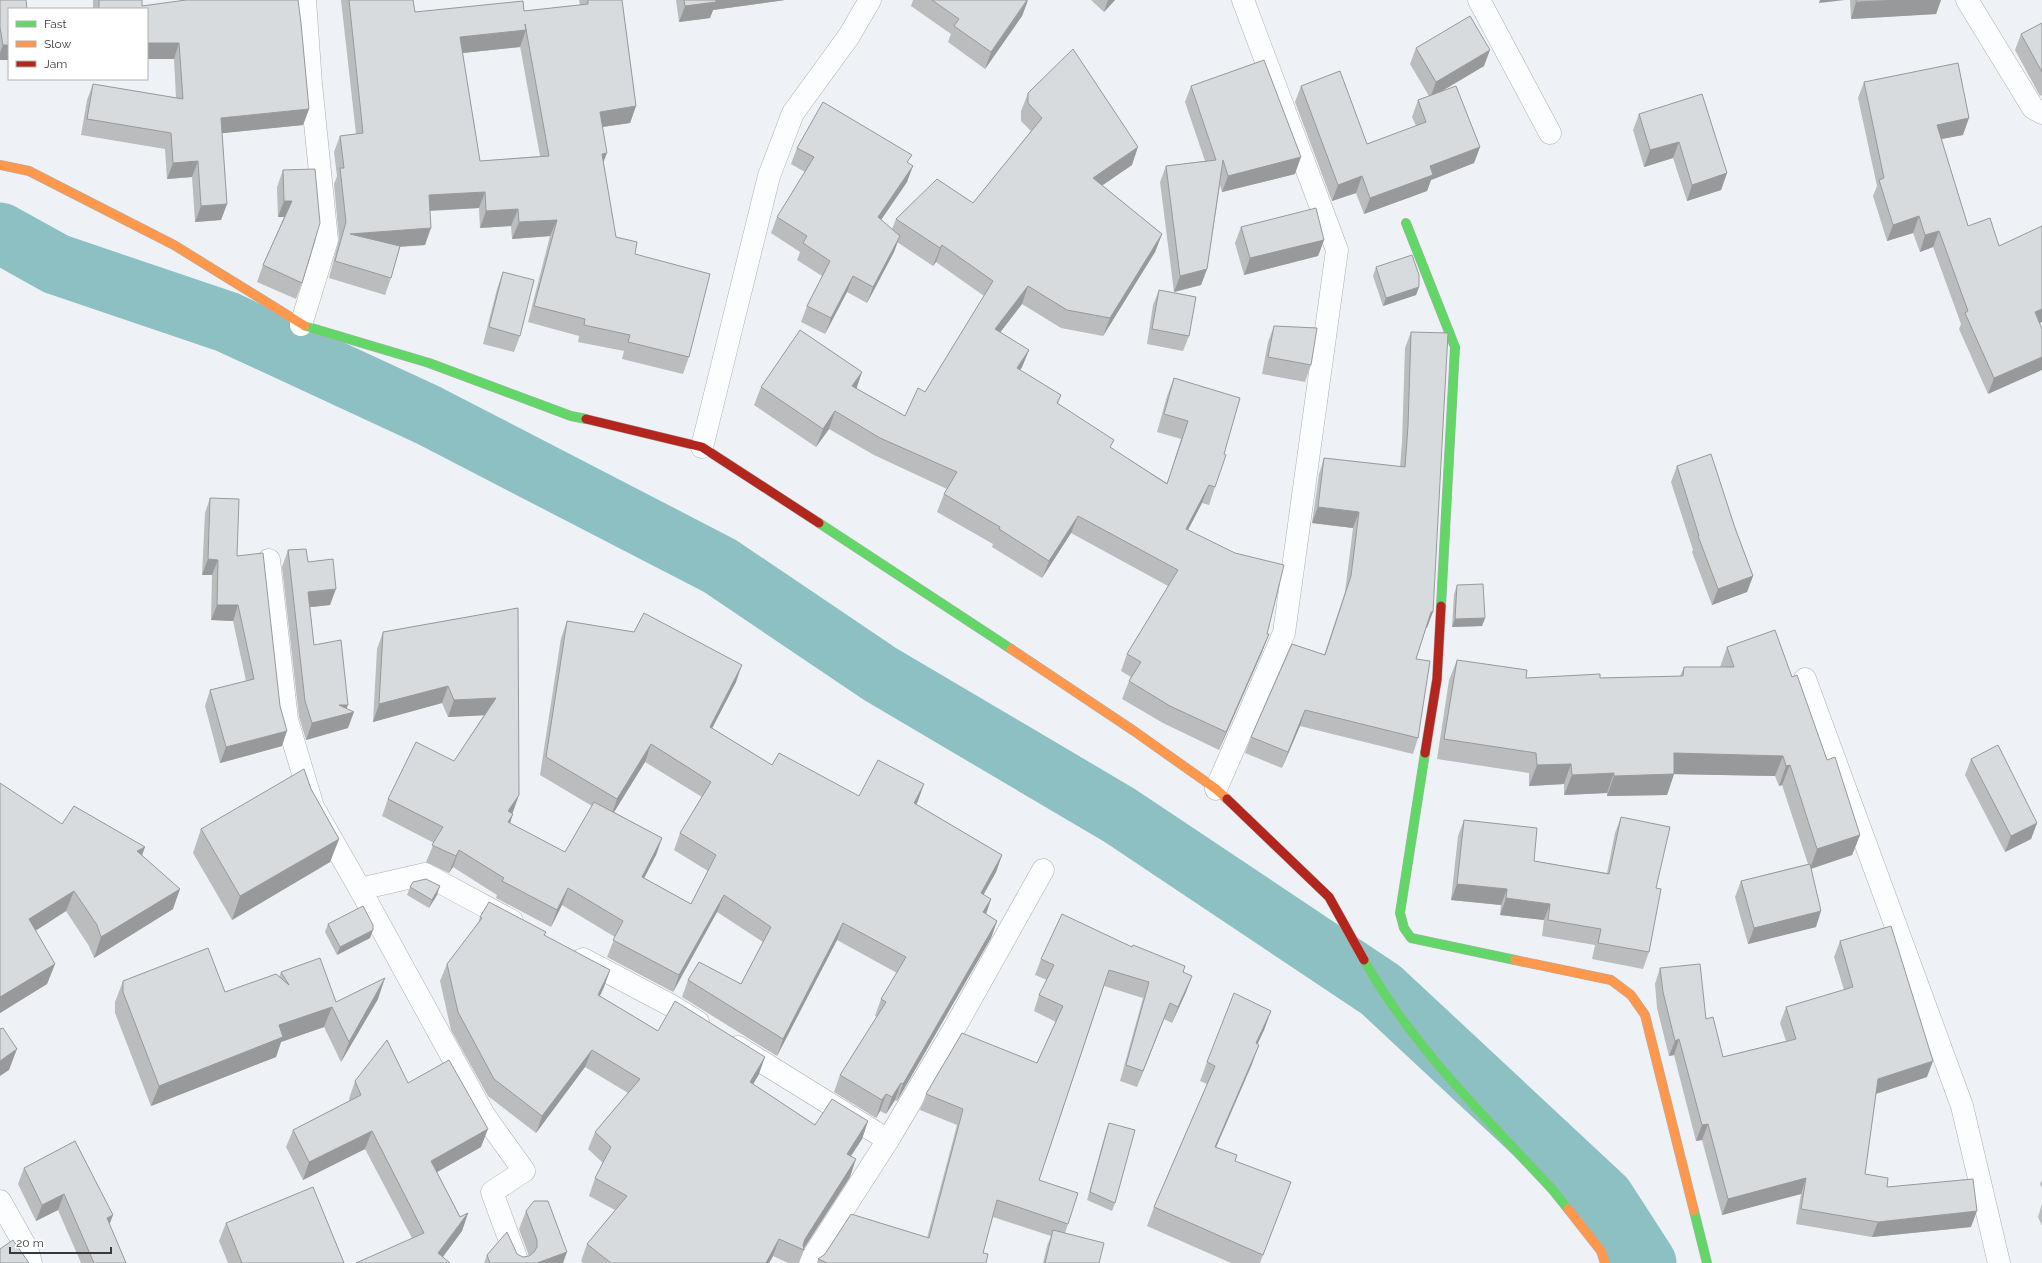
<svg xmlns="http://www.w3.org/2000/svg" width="2042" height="1263" font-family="Raleway,sans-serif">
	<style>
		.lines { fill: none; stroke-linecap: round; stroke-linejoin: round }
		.river { stroke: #8dc0c2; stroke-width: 61 }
		.street-casing { stroke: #acafb2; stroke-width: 23 }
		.fast-casing { stroke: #acafb2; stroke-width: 10 }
		.slow-casing { stroke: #acafb2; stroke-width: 10 }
		.jam-casing { stroke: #acafb2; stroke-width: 10 }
		.street { stroke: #fcfdfe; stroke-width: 22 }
		.fast { stroke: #63d668; stroke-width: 9 }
		.slow { stroke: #ff974d; stroke-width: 9 }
		.jam { stroke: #b3261e; stroke-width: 9 }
		.wall { fill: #babcbe; fill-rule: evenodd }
		.shaded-wall { fill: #97999b }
		.building { fill: #d8dbdd; stroke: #97999b; fill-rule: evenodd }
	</style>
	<rect width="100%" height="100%" fill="#eef2f6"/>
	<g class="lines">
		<path class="river" d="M 0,233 L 56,264 L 227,322 L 428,415 L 720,566 L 880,674 L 1119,815 L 1381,990 L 1604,1198 L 1646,1263"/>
		<defs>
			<g id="street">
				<path d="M 1479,0 L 1550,133"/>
				<path d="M 1967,0 L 2033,108 L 2042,113"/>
				<path d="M 301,325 L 327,240 L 311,84 L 305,0"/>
				<path d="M 702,447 L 769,176 L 793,113 L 849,36 L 870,0"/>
				<path d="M 269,560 L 287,720 L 313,807 L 360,889 L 484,1115 L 524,1171 L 492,1192 L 518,1263"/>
				<path d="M 1805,679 L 1962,1106 L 1999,1263"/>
				<path d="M 1216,789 L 1284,633 L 1337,250 L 1243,0"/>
				<path d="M 360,889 L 425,874 L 512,921"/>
				<path d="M 583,959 L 672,1006 L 698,1022"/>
				<path d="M 738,1047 L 888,1140"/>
				<path d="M 0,1201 L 27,1249 L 31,1263"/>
				<path d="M 809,1263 L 888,1140 L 954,1029 L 1043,870"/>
			</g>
			<g id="fast">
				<path d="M 1406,223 L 1455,347 L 1441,606"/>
				<path d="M 305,326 L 429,363 L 571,416 L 586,419"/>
				<path d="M 819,523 L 1011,649"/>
				<path d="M 1425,753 L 1400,913 L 1404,928 L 1411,938 L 1515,960"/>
				<path d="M 1364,960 C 1412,1046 1485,1117 1552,1189 L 1568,1209"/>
				<path d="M 1694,1211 L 1707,1263"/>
			</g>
			<g id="slow">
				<path d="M 0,165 L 29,171 L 174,245 L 305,326"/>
				<path d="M 1011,649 L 1134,731 L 1216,789 L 1227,799"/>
				<path d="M 1515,960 L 1611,980 L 1631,995 L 1645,1015 L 1694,1211"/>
				<path d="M 1568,1209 L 1601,1251 L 1605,1263"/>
			</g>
			<g id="jam">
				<path d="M 586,419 L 702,447 L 819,523"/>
				<path d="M 1425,753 L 1437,679 L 1441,606"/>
				<path d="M 1227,799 L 1329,897 L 1364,960"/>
			</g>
		</defs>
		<use href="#street" class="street-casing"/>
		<use href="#fast" class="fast-casing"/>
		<use href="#slow" class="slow-casing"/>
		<use href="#jam" class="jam-casing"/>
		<use href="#street" class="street"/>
		<use href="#fast" class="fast"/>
		<use href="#slow" class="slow"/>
		<use href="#jam" class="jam"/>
	</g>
	<g class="wall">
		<path d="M 0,0 L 9,60 L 0,60 Z"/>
		<path d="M 93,0 L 142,0 L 142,6 L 186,0 L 298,0 L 301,23 L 309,109 L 303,125 L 222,133 L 227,204 L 221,220 L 195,222 L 192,177 L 167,179 L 165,149 L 81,135 L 87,100 L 93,84 L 176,98 L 174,59 L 147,59 L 147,9 L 93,9 Z"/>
		<path d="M 341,0 L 413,0 L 415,12 L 524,11 L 580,5 L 579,0 L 622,0 L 636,106 L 630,123 L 603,127 L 603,163 L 616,237 L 635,254 L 689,357 L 683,374 L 622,359 L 624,351 L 578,342 L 579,336 L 528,322 L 550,236 L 512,239 L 511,226 L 480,228 L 479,208 L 430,211 L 425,245 L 400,247 L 391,278 L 385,295 L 329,278 L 339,239 L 334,184 L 337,176 L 334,152 L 340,136 L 356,134 ZM 520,46 L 540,156 L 480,161 L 462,53 L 520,47 Z"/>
		<path d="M 676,0 L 785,0 L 713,10 L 710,18 L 679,22 Z"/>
		<path d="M 913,0 L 1028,0 L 1022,16 L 985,69 L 948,42 L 951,34 L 911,6 Z"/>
		<path d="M 1091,0 L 1115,0 L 1104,12 Z"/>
		<path d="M 1850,0 L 1941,0 L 1936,14 L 1851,19 Z"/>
		<path d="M 2042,23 L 2042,95 L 2040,96 L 2015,50 L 2021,34 Z"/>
		<path d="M 1416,48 L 1484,66 L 1442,91 L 1480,147 L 1474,163 L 1431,180 L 1427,191 L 1364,214 L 1356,193 L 1332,201 L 1295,102 L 1301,86 L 1367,144 L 1416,126 L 1412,117 L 1418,100 L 1429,96 L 1410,64 Z"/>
		<path d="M 1864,82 L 1963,135 L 1941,139 L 1968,226 L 1999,246 L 2040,323 L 1988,394 L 1959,329 L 1961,324 L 1933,247 L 1920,252 L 1913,233 L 1887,241 L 1873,196 L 1877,186 L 1858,98 Z"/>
		<path d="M 1191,86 L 1295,174 L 1222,192 L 1220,185 L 1207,269 L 1201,285 L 1174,292 L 1160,182 L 1166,166 L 1205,161 L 1185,102 Z"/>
		<path d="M 1028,93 L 1132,165 L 1102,185 L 1162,234 L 1155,252 L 1103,336 L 1061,328 L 1022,304 L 1000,332 L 1029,350 L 1022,367 L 1020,370 L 1061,395 L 1058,404 L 1111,448 L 1167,483 L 1181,439 L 1157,432 L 1167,396 L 1174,378 L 1224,454 L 1215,487 L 1209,505 L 1202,503 L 1188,530 L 1267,634 L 1269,634 L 1262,652 L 1219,750 L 1163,723 L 1122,699 L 1129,681 L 1131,677 L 1121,671 L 1127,654 L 1168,586 L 1071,533 L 1042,578 L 992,547 L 993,544 L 937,512 L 944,494 L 947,489 L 874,455 L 829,429 L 816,447 L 754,405 L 761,387 L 862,372 L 856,388 L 905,416 L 925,392 L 984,296 L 936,262 L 933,266 L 897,242 L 894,252 L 867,303 L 847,292 L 825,334 L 801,322 L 807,306 L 822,276 L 797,260 L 800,252 L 771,233 L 777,217 L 805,172 L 791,164 L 797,148 L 909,163 L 907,182 L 881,220 L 892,229 L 896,219 L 973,203 L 1031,131 L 1021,121 L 1021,111 Z"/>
		<path d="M 1639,114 L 1727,173 L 1721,190 L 1687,201 L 1673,158 L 1644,167 L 1633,130 Z"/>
		<path d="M 283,170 L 302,283 L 296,299 L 257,282 L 263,265 L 284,217 L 278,217 L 277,187 Z"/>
		<path d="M 1241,227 L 1324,240 L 1318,256 L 1244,275 L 1235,243 Z"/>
		<path d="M 1376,267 L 1419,287 L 1416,295 L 1383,306 L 1373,276 Z"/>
		<path d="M 503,272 L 520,336 L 514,352 L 483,344 L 497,289 Z"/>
		<path d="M 1159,290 L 1189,336 L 1183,351 L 1147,344 L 1153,305 Z"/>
		<path d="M 1274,326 L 1311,365 L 1305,382 L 1262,374 L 1268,342 Z"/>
		<path d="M 1411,332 L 1427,628 L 1426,628 L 1416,659 L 1418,738 L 1413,754 L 1300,726 L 1282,768 L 1245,753 L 1251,737 L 1324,655 L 1345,592 L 1353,528 L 1312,523 L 1319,474 L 1324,458 L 1400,467 L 1402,442 L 1405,348 Z"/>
		<path d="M 1677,466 L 1735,528 L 1753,576 L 1747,592 L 1712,605 L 1692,552 L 1693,550 L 1671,482 Z"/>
		<path d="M 210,498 L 237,556 L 282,746 L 220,763 L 205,706 L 210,690 L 246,681 L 233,621 L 211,620 L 212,575 L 202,575 L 205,513 Z"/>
		<path d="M 288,550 L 308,562 L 330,605 L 310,607 L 314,645 L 346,709 L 348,728 L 306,740 L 299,717 L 282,567 Z"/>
		<path d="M 1457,585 L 1485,618 L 1482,626 L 1452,627 L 1454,594 Z"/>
		<path d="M 518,608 L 513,812 L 512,814 L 510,824 L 565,852 L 592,806 L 540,775 L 561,638 L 567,621 L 736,682 L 712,728 L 772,765 L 859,796 L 918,801 L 916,804 L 1002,855 L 996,872 L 983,895 L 991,899 L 986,914 L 997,921 L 991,938 L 897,1101 L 895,1100 L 886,1114 L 880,1111 L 876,1118 L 834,1092 L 840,1075 L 877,1017 L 875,1016 L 881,999 L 897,973 L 837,940 L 777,1056 L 682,997 L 688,980 L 741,984 L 763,942 L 717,912 L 673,992 L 607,957 L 615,937 L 562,905 L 551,927 L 496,898 L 497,895 L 453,867 L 449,873 L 426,862 L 434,843 L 382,816 L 388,799 L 454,761 L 484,715 L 448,717 L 442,703 L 373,722 L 377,649 L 383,632 ZM 645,762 L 702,797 L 680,833 L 674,850 L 708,871 L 691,904 L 644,878 L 656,855 L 662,838 L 614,812 Z"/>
		<path d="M 1727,647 L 1792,677 L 1827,760 L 1860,835 L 1852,855 L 1811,869 L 1816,927 L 1748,944 L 1735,897 L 1741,881 L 1808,864 L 1782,785 L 1779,786 L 1775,776 L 1674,774 L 1667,795 L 1607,796 L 1607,793 L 1564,795 L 1564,784 L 1529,786 L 1529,773 L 1437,759 L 1449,680 L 1457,660 L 1526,678 L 1600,678 L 1680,676 L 1684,667 L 1720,667 Z"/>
		<path d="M 1971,759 L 2037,823 L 2031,839 L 2005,852 L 1965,775 Z"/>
		<path d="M 311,789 L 339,839 L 330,862 L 232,920 L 193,853 L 201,829 Z"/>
		<path d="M 1621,817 L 1656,888 L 1649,952 L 1643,969 L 1592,959 L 1595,945 L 1542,936 L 1544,920 L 1500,915 L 1501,905 L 1451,900 L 1458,836 L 1464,820 L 1534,861 L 1607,873 L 1615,833 Z"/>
		<path d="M 62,824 L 142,855 L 173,909 L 94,958 L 89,946 L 66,911 L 35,931 L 55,964 L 47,984 L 0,1013 Z"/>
		<path d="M 410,887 L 437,895 L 429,908 L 407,895 Z"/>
		<path d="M 480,917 L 546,932 L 544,936 L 610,970 L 604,987 L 600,996 L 658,1031 L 759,1074 L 753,1084 L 815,1125 L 868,1121 L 862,1139 L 851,1156 L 850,1177 L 804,1248 L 804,1250 L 799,1263 L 788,1263 L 773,1256 L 769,1263 L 583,1263 L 581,1261 L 587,1244 L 615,1210 L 589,1196 L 595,1178 L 603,1163 L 588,1149 L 595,1132 L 628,1093 L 585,1067 L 536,1133 L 488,1096 L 451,1030 L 440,981 L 447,964 L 478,924 Z"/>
		<path d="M 328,924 L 370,938 L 337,955 L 325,932 Z"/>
		<path d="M 1840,941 L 1927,1077 L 1876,1094 L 1865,1174 L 1887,1187 L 1971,1227 L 1872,1237 L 1796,1224 L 1801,1194 L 1722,1215 L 1702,1140 L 1696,1141 L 1674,1055 L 1669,1056 L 1657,1008 L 1655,984 L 1660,968 L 1706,1019 L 1723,1057 L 1786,1041 L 1780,1023 L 1786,1007 L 1844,990 L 1834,957 Z"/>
		<path d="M 1041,959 L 1183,972 L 1192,976 L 1186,992 L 1172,1023 L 1164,1019 L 1137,1087 L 1120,1081 L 1143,998 L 1104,986 L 1039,1180 L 1068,1224 L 1065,1233 L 1099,1263 L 1043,1263 L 1047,1246 L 1051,1236 L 993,1217 L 983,1253 L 986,1263 L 817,1263 L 818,1259 L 927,1238 L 957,1125 L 920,1110 L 926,1094 L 1037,1063 L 1056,1022 L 1034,1011 L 1039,995 L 1047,980 L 1035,975 Z"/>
		<path d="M 281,972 L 336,1002 L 378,999 L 341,1062 L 324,1027 L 281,1042 L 276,1057 L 151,1106 L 115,1013 L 115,1002 L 123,981 L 225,992 L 279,977 Z"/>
		<path d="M 1271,1011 L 1264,1030 L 1257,1044 L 1252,1064 L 1216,1147 L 1235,1161 L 1291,1182 L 1260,1263 L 1231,1263 L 1147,1226 L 1154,1207 L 1207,1084 L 1200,1081 L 1207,1062 Z"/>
		<path d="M 355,1081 L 408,1083 L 481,1147 L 437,1172 L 460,1217 L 468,1213 L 462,1231 L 443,1257 L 412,1238 L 365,1149 L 303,1180 L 286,1147 L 293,1130 L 350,1101 L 349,1099 Z"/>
		<path d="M 1109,1123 L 1115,1203 L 1112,1211 L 1087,1200 L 1106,1131 Z"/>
		<path d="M 75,1141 L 109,1224 L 126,1263 L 81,1263 L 58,1210 L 36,1221 L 18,1184 L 24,1168 Z"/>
		<path d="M 2042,1180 L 2042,1188 L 2040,1184 Z"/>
		<path d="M 2042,1204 L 2042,1226 L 2038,1217 Z"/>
		<path d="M 526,1211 L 563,1263 L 484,1263 L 487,1255 L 517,1254 L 523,1257 L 529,1256 L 519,1229 Z"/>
		<path d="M 226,1223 L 344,1263 L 228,1263 L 219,1241 Z"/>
	</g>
	<g class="shaded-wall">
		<path d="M 713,0 L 785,0 L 713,10 L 710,18 L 679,22 L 685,6 Z"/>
		<path d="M 1028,0 L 1022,16 L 985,69 L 991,52 Z"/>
		<path d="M 1108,0 L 1115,0 L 1104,12 Z"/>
		<path d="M 1820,0 L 1845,0 L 1819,3 Z"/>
		<path d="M 1901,0 L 1941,0 L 1936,14 L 1851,19 L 1856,2 Z"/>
		<path d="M 526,30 L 520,47 L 454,54 L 460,37 Z"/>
		<path d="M 147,43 L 179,43 L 174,59 L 147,59 Z"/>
		<path d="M 3,45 L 9,45 L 9,60 L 0,60 L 0,53 Z"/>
		<path d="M 1490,50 L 1484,66 L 1430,98 L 1436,82 Z"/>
		<path d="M 636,106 L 630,123 L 594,128 L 600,112 Z"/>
		<path d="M 309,109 L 303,125 L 215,134 L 221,118 Z"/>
		<path d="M 1969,118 L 1963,135 L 1931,141 L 1937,125 Z"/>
		<path d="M 1679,142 L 1673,158 L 1644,167 L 1650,150 Z"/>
		<path d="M 1138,147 L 1132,165 L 1087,196 L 1093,178 Z"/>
		<path d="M 1480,147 L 1474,163 L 1431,180 L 1427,191 L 1364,214 L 1370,198 L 1430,166 Z"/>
		<path d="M 607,153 L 601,169 L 602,154 Z"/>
		<path d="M 1301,157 L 1295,174 L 1222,192 L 1228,176 Z"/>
		<path d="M 198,161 L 192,177 L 167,179 L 173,163 Z"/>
		<path d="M 913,166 L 907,182 L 872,233 L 878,217 Z"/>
		<path d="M 1727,173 L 1721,190 L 1687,201 L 1692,185 Z"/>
		<path d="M 1362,176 L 1356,193 L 1332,201 L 1338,185 Z"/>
		<path d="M 485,192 L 479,208 L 423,211 L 429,195 Z"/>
		<path d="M 284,201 L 292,201 L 286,217 L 278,217 Z"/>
		<path d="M 227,204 L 221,220 L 195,222 L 201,206 Z"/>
		<path d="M 518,209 L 511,226 L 480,228 L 486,211 Z"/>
		<path d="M 1919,216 L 1913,233 L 1887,241 L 1893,225 Z"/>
		<path d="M 557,220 L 550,236 L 512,239 L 519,222 Z"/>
		<path d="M 431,228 L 425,245 L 344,250 L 350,234 Z"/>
		<path d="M 1939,231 L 1933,247 L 1920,252 L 1925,235 Z"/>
		<path d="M 1162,234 L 1155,252 L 1103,336 L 1110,318 Z"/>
		<path d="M 900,236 L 894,252 L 867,303 L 873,287 Z"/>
		<path d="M 1324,240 L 1318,256 L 1244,275 L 1250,258 Z"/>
		<path d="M 942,245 L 936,262 L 933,266 L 940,248 Z"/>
		<path d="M 1207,269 L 1201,285 L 1174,292 L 1180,276 Z"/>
		<path d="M 853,276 L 847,292 L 825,334 L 831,318 Z"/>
		<path d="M 1028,286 L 1022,304 L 989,347 L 995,329 Z"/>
		<path d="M 1419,287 L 1416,295 L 1383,306 L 1386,298 Z"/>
		<path d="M 2042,309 L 2042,322 L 2029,329 L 2035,312 Z"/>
		<path d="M 1029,350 L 1022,367 L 1010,386 L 1017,368 Z"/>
		<path d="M 2042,357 L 2042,370 L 1988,394 L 1994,378 Z"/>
		<path d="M 862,372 L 856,390 L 852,386 Z"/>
		<path d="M 835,411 L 829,429 L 816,447 L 823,429 Z"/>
		<path d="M 1209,485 L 1202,503 L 1179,547 L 1186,529 Z"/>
		<path d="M 1318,507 L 1359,512 L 1353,528 L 1312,523 Z"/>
		<path d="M 1078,516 L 1071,533 L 1042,578 L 1049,561 Z"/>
		<path d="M 208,559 L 218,560 L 212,575 L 202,575 Z"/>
		<path d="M 1753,576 L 1747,592 L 1712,605 L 1718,589 Z"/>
		<path d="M 336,589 L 330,605 L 302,608 L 308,592 Z"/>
		<path d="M 217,605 L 238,605 L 233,621 L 211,620 Z"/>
		<path d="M 1431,612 L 1433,612 L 1427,628 L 1425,628 Z"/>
		<path d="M 1485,618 L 1482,626 L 1452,627 L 1455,619 Z"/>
		<path d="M 1269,634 L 1262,652 L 1219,750 L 1226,732 Z"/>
		<path d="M 742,665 L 736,682 L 704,744 L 710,727 Z"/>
		<path d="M 448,686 L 442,703 L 373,722 L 379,704 Z"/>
		<path d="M 496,698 L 489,715 L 448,717 L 454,700 Z"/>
		<path d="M 339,705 L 348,705 L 344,715 L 354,712 L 348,728 L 306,740 L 312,723 Z"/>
		<path d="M 1305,710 L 1300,726 L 1282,768 L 1288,752 Z"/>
		<path d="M 287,731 L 282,746 L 220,763 L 226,747 Z"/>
		<path d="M 651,744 L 645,762 L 611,817 L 617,799 Z"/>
		<path d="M 1674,753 L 1783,756 L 1775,776 L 1666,774 Z"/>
		<path d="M 1571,764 L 1564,784 L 1529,786 L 1537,765 Z"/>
		<path d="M 1790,765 L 1782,785 L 1779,786 L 1786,766 Z"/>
		<path d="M 1614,773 L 1607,793 L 1564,795 L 1572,775 Z"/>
		<path d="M 1674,774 L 1667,795 L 1607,796 L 1614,776 Z"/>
		<path d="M 924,784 L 918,801 L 908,820 L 914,803 Z"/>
		<path d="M 519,795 L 513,812 L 502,828 L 508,811 Z"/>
		<path d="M 513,814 L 507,832 L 508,822 Z"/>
		<path d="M 2037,823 L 2031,839 L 2005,852 L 2011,836 Z"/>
		<path d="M 1860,835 L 1852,855 L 1810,869 L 1817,849 Z"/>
		<path d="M 662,838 L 656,855 L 636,894 L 642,877 Z"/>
		<path d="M 339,839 L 330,862 L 232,920 L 240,896 Z"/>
		<path d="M 145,847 L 138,867 L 137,851 Z"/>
		<path d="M 459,850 L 453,867 L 449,873 L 456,856 Z"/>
		<path d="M 1002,855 L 996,872 L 975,910 L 981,893 Z"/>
		<path d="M 1457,884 L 1507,889 L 1501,905 L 1451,900 Z"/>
		<path d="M 440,886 L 437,895 L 429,908 L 432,900 Z"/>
		<path d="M 568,888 L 562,905 L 551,927 L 557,910 Z"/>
		<path d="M 180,889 L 173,909 L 94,958 L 101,937 Z"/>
		<path d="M 74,891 L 66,911 L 21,940 L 29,919 Z"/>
		<path d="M 724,895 L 717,912 L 673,992 L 679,975 Z"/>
		<path d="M 1506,898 L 1550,904 L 1544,920 L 1500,915 Z"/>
		<path d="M 991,899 L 985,917 L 983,912 Z"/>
		<path d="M 1821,911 L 1816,927 L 1748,944 L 1754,928 Z"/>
		<path d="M 997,921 L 991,938 L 897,1101 L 903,1084 Z"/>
		<path d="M 843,923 L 837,940 L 777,1056 L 783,1039 Z"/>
		<path d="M 373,930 L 370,938 L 337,955 L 340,947 Z"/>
		<path d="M 55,964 L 47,984 L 0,1013 L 0,997 Z"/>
		<path d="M 610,970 L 604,987 L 592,1012 L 598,995 Z"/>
		<path d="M 1192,976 L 1186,992 L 1172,1023 L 1178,1007 Z"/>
		<path d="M 385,978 L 378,999 L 341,1062 L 349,1042 Z"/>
		<path d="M 1170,1003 L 1164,1019 L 1137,1087 L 1143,1071 Z"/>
		<path d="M 332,1007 L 324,1027 L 281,1042 L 276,1057 L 151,1106 L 159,1086 L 279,1025 Z"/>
		<path d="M 1271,1011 L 1264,1030 L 1249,1063 L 1256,1043 Z"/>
		<path d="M 1679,1039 L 1674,1055 L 1669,1056 L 1675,1041 Z"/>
		<path d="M 1259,1045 L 1252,1064 L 1208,1166 L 1215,1147 Z"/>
		<path d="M 17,1049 L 9,1070 L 0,1076 L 0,1061 Z"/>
		<path d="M 592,1050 L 585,1067 L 536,1133 L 542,1116 Z"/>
		<path d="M 765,1057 L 759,1074 L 744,1100 L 750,1082 Z"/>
		<path d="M 1933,1061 L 1927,1077 L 1872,1095 L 1878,1079 Z"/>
		<path d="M 901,1083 L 895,1100 L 886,1114 L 892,1097 Z"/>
		<path d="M 886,1094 L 880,1111 L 876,1118 L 882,1100 Z"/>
		<path d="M 868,1121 L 862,1139 L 841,1171 L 847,1154 Z"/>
		<path d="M 1708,1124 L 1702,1140 L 1696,1141 L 1702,1125 Z"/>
		<path d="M 488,1129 L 481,1147 L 425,1179 L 431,1161 Z"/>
		<path d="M 372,1131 L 365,1149 L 303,1180 L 309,1162 Z"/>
		<path d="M 856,1159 L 850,1177 L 803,1250 L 801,1249 L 805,1239 Z"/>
		<path d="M 1806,1178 L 1801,1194 L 1722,1215 L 1728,1199 Z"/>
		<path d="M 64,1194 L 58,1210 L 36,1221 L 42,1205 Z"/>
		<path d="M 1977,1211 L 1971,1227 L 1872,1237 L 1878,1222 Z"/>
		<path d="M 468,1213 L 462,1231 L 438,1263 L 438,1253 Z"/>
		<path d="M 113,1215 L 107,1231 L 107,1218 Z"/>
		<path d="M 779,1239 L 773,1256 L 769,1263 L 766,1263 Z"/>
		<path d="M 567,1252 L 563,1263 L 537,1263 Z"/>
	</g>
	<g class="building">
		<path d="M 0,0 L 26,0 L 27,9 L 9,9 L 9,45 L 3,45 L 0,27 Z"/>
		<path d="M 99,0 L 142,0 L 142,6 L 186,0 L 298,0 L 301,23 L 309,109 L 221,118 L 227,204 L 201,206 L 198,161 L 173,163 L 171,133 L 87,119 L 93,84 L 183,99 L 179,43 L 147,43 L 147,9 L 99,9 Z"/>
		<path d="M 349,0 L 413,0 L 415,12 L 523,1 L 524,11 L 588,4 L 588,0 L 622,0 L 636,106 L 600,112 L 607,153 L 602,154 L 616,237 L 637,242 L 635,254 L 710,274 L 689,357 L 628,342 L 630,335 L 584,325 L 585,319 L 534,306 L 557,220 L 519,222 L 518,209 L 486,211 L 485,192 L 429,195 L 431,228 L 350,234 L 400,246 L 391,278 L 335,261 L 346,222 L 340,168 L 344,168 L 340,136 L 363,133 ZM 525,24 L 549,156 L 480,161 L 460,37 L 526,30 Z"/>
		<path d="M 684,0 L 716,0 L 716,2 L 685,6 Z"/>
		<path d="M 932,0 L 1027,0 L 991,52 L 954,26 L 959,19 Z"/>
		<path d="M 1856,0 L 1901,0 L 1856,2 Z"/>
		<path d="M 1470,16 L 1490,50 L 1436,82 L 1416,48 Z"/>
		<path d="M 2042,23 L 2042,72 L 2021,34 Z"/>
		<path d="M 1073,49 L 1138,147 L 1093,178 L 1162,234 L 1110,318 L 1067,310 L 1028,286 L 995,329 L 1029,350 L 1017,368 L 1061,395 L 1057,403 L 1114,440 L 1110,447 L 1167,484 L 1188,421 L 1164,414 L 1174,378 L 1240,398 L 1224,454 L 1226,455 L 1215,487 L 1209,485 L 1186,529 L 1235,553 L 1284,565 L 1267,634 L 1269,634 L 1226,732 L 1170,706 L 1129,681 L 1141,662 L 1127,654 L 1178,570 L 1078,516 L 1049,561 L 999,529 L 1000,527 L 944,494 L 957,472 L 880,438 L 835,411 L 823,429 L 761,387 L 800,330 L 862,372 L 852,386 L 905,416 L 918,388 L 925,392 L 993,281 L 942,245 L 940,248 L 896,219 L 937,179 L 973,203 L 1042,118 L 1028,103 L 1028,93 Z"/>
		<path d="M 1264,60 L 1301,157 L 1228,176 L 1223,160 L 1207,269 L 1180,276 L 1166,166 L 1216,160 L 1191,86 Z"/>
		<path d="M 1958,63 L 1969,118 L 1937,125 L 1968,226 L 1990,218 L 1999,246 L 2042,226 L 2042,309 L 2035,312 L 2042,329 L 2042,357 L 1994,378 L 1965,313 L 1968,311 L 1939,231 L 1925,235 L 1919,216 L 1893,225 L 1879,180 L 1884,178 L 1864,82 Z"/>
		<path d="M 1340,71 L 1367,144 L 1426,122 L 1418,100 L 1456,86 L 1480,147 L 1430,166 L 1433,175 L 1370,198 L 1362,176 L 1338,185 L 1301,86 Z"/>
		<path d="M 1702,94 L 1727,173 L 1692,185 L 1679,142 L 1650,150 L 1639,114 Z"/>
		<path d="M 823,102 L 912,155 L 907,162 L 913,166 L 878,217 L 900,236 L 873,287 L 853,276 L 831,318 L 807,306 L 830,261 L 803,243 L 807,236 L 777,217 L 814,157 L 797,148 Z"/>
		<path d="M 315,169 L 320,223 L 302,283 L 263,265 L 292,201 L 284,201 L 283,170 Z"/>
		<path d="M 1316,208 L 1324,240 L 1250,258 L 1241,227 Z"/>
		<path d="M 1412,255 L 1419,275 L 1419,287 L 1386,298 L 1376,267 Z"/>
		<path d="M 503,272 L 534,280 L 520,336 L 489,327 Z"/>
		<path d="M 1159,290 L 1196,297 L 1189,336 L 1152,329 Z"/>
		<path d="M 1274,326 L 1317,328 L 1311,365 L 1268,357 Z"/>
		<path d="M 1411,332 L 1448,333 L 1433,612 L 1431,612 L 1416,659 L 1430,661 L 1418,738 L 1305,710 L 1288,752 L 1251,737 L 1292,644 L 1325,655 L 1351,576 L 1359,512 L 1318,507 L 1324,458 L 1405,467 L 1408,426 Z"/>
		<path d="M 1711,454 L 1735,528 L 1753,576 L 1718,589 L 1698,536 L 1699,536 L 1677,466 Z"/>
		<path d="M 210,498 L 239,499 L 237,556 L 263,553 L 280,706 L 287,731 L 226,747 L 210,690 L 254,679 L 238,605 L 217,605 L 218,560 L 208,559 Z"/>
		<path d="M 306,549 L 308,562 L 333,559 L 336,589 L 308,592 L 314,645 L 341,640 L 348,705 L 339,705 L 354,712 L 312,723 L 305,701 L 288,550 Z"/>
		<path d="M 1483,584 L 1485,618 L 1455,619 L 1457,585 Z"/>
		<path d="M 518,608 L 519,795 L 508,811 L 513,814 L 508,822 L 565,852 L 594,802 L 662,838 L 642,877 L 691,904 L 716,855 L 680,833 L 711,782 L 651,744 L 617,799 L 546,757 L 567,621 L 634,632 L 644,613 L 742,665 L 710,727 L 772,765 L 779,753 L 859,796 L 878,760 L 924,784 L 914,803 L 1002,855 L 981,893 L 991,899 L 983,912 L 997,921 L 903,1084 L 901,1083 L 892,1097 L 886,1094 L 882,1100 L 840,1075 L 886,1002 L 881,999 L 906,957 L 843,923 L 783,1039 L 688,980 L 699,962 L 741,984 L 771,927 L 724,895 L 679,975 L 613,940 L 623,921 L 568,888 L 557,910 L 502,881 L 504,878 L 459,850 L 456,856 L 432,845 L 443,827 L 388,799 L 416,742 L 454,761 L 496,698 L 454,700 L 448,686 L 379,704 L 383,632 Z"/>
		<path d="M 1775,630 L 1792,677 L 1797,675 L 1827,760 L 1835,757 L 1860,835 L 1817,849 L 1790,765 L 1786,766 L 1783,756 L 1674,753 L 1674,774 L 1614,776 L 1614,773 L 1572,775 L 1571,764 L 1537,765 L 1536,753 L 1444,739 L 1457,660 L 1527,670 L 1526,678 L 1600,674 L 1600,678 L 1683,676 L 1684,667 L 1734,667 L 1727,647 Z"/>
		<path d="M 1998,745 L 2037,823 L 2011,836 L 1971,759 Z"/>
		<path d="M 304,769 L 311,789 L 339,839 L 240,896 L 201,829 Z"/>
		<path d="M 0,783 L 62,824 L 74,806 L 145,847 L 137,851 L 180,889 L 101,937 L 97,925 L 74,891 L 29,919 L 55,964 L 0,997 Z"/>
		<path d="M 1621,817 L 1670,827 L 1656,888 L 1661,889 L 1649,952 L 1598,943 L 1601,929 L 1548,920 L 1550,904 L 1506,898 L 1507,889 L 1457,884 L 1464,820 L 1537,828 L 1534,861 L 1609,874 Z"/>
		<path d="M 1810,864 L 1821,911 L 1754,928 L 1741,881 Z"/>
		<path d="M 426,879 L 440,886 L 432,900 L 410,887 L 413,882 Z"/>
		<path d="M 489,902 L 546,932 L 544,935 L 610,970 L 598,995 L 658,1031 L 675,1001 L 765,1057 L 750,1082 L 815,1125 L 832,1099 L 868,1121 L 847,1154 L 856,1159 L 805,1239 L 803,1245 L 804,1250 L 779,1239 L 766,1263 L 611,1263 L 587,1244 L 627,1196 L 595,1178 L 611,1147 L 595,1132 L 640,1079 L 592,1050 L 542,1116 L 494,1079 L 458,1012 L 447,964 L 482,918 L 480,917 Z"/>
		<path d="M 363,906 L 373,925 L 373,930 L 340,947 L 328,924 Z"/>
		<path d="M 1062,914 L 1132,947 L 1133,945 L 1185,966 L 1183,972 L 1192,976 L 1178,1007 L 1170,1003 L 1143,1071 L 1126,1065 L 1149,982 L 1109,970 L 1039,1180 L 1078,1193 L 1068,1224 L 997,1200 L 983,1253 L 988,1254 L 986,1263 L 827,1263 L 818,1259 L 825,1254 L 851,1214 L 929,1238 L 963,1109 L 926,1094 L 962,1033 L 1037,1063 L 1063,1006 L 1039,995 L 1054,965 L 1041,959 Z"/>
		<path d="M 1891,926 L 1933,1061 L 1878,1079 L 1865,1174 L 1888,1178 L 1887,1187 L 1973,1179 L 1977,1211 L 1878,1222 L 1801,1209 L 1806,1178 L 1728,1199 L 1708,1124 L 1702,1125 L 1679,1039 L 1675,1041 L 1663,992 L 1660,968 L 1700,964 L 1706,1019 L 1713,1017 L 1723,1057 L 1796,1039 L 1786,1007 L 1853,987 L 1840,941 Z"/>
		<path d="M 208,948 L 225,992 L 276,974 L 289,985 L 281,972 L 320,958 L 336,1002 L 385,978 L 349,1042 L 332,1007 L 279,1025 L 283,1037 L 159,1086 L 123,992 L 123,981 Z"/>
		<path d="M 1234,993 L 1271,1011 L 1256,1043 L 1259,1045 L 1215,1147 L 1237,1155 L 1235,1161 L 1291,1182 L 1263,1255 L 1154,1207 L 1215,1066 L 1207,1062 Z"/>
		<path d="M 3,1028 L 17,1049 L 0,1061 L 0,1029 Z"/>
		<path d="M 387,1040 L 408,1083 L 449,1060 L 488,1129 L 431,1161 L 460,1217 L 468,1213 L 438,1253 L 450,1263 L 356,1263 L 424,1233 L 372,1131 L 309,1162 L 293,1130 L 361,1095 L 355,1081 Z"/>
		<path d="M 1109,1123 L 1135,1130 L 1115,1203 L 1090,1192 Z"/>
		<path d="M 75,1141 L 113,1215 L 107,1218 L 126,1263 L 94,1263 L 64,1194 L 42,1205 L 24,1168 Z"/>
		<path d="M 313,1187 L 344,1263 L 242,1263 L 226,1223 Z"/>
		<path d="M 534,1201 L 548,1201 L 567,1252 L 537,1263 L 490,1263 L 487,1255 L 507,1232 L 517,1254 L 523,1257 L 529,1256 L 534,1252 L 537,1247 L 537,1240 L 526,1211 Z"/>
		<path d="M 1053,1230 L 1104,1243 L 1099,1263 L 1045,1263 Z"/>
		<path d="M 13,1240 L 29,1263 L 0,1263 L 0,1249 Z"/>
	</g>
	<rect x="8" y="8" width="140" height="72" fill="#ffffff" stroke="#afb0b1"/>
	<rect x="16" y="21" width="20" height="6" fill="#63d668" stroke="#afb0b1"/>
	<text x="44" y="28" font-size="12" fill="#373a3d">Fast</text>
	<rect x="16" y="41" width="20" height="6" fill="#ff974d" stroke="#afb0b1"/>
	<text x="44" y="48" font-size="12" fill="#373a3d">Slow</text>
	<rect x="16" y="61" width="20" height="6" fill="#b3261e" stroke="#afb0b1"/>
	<text x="44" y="68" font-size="12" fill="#373a3d">Jam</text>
	<path d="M10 1247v6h101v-6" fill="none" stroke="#373a3d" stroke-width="2"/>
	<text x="16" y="1247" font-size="12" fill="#373a3d" stroke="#ffffff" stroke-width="3" paint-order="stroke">20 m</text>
</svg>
